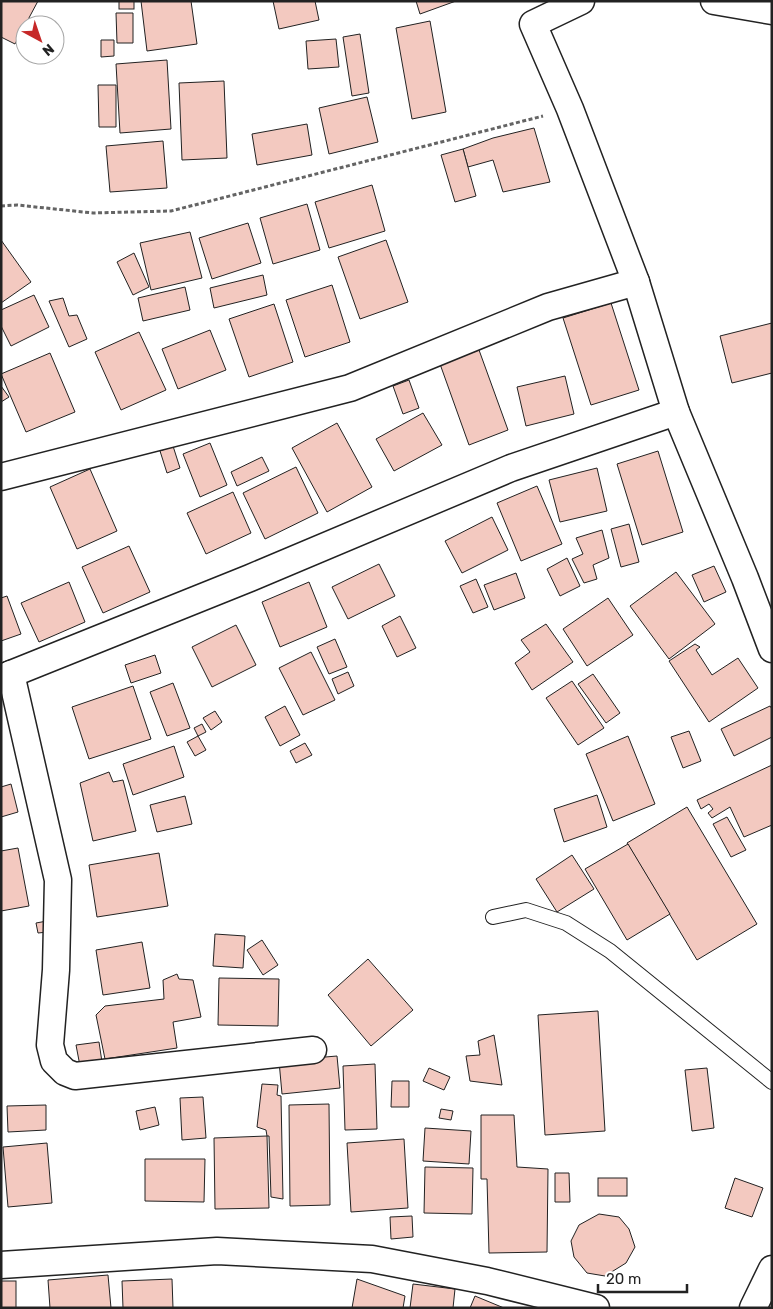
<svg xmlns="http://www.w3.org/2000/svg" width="773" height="1309" font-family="Rubik,sans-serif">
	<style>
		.building { fill: #f3c9c0; stroke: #222 }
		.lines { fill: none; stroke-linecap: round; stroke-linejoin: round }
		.service-casing { stroke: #222; stroke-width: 16 }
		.minor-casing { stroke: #222; stroke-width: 29 }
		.path { stroke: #646464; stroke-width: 3; stroke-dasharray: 4 2.5; stroke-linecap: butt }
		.service { stroke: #fff; stroke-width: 14 }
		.minor { stroke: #fff; stroke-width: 26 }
	</style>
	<rect width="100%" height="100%" fill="#fff"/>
	<g class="building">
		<path d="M 1,1 L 38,1 L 15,44 L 1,37 Z"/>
		<rect x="119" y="1" width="15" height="8"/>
		<path d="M 141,1 L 191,1 L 197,44 L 147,51 Z"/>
		<path d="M 273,1 L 315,1 L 319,20 L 279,29 Z"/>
		<path d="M 416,1 L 456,1 L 420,14 Z"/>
		<path d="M 116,13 L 133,13 L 133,43 L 117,43 Z"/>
		<path d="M 430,21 L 446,112 L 412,119 L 396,28 Z"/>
		<path d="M 360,34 L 369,93 L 352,96 L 343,37 Z"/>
		<path d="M 336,39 L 339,67 L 308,69 L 306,41 Z"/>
		<path d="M 101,40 L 114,40 L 114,56 L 101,57 Z"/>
		<path d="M 167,60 L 171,129 L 120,133 L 116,64 Z"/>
		<path d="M 224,81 L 227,158 L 182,160 L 179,83 Z"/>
		<path d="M 98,85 L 116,85 L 116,127 L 99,127 Z"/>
		<path d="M 367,97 L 378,142 L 329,154 L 319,108 Z"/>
		<path d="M 307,124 L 312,155 L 257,165 L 252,134 Z"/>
		<path d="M 534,128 L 550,182 L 503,192 L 493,160 L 468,167 L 463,149 L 493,138 Z"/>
		<path d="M 163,141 L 167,188 L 110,192 L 106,146 Z"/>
		<path d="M 463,149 L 476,196 L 455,202 L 441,155 Z"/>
		<path d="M 372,185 L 385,231 L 329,248 L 315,202 Z"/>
		<path d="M 307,204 L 320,250 L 273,264 L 260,218 Z"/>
		<path d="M 248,223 L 261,263 L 212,279 L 199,238 Z"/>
		<path d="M 190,232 L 202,278 L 151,290 L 140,243 Z"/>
		<path d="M 1,240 L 31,282 L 1,303 Z"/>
		<path d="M 386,240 L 408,302 L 360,319 L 338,257 Z"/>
		<path d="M 134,253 L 149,287 L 133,295 L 117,262 Z"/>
		<path d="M 263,275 L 267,295 L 214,308 L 210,288 Z"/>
		<path d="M 332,285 L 350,342 L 305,357 L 286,300 Z"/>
		<path d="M 185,287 L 190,310 L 143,321 L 138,298 Z"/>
		<path d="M 34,295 L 49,327 L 11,346 L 1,326 L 1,310 Z"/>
		<path d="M 63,298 L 69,316 L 77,315 L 87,339 L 69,347 L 49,301 Z"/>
		<path d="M 611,303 L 639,390 L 591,405 L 563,318 Z"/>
		<path d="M 274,304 L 293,362 L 249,377 L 229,319 Z"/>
		<path d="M 772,323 L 772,373 L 732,383 L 720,336 Z"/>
		<path d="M 210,330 L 226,370 L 178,389 L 162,349 Z"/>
		<path d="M 139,332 L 166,390 L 121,410 L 95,352 Z"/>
		<path d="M 479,350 L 508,430 L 469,445 L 440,364 Z"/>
		<path d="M 50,353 L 75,412 L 26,432 L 1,374 Z"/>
		<path d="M 565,376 L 574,414 L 526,426 L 517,387 Z"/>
		<path d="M 409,380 L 419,408 L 403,414 L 393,386 Z"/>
		<path d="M 1,386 L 9,397 L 1,402 Z"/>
		<path d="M 423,413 L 442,445 L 394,471 L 376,439 Z"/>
		<path d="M 337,423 L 372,487 L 327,512 L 292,448 Z"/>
		<path d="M 210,443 L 227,485 L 200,497 L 183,454 Z"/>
		<path d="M 173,446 L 180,468 L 167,473 L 160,451 Z"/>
		<path d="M 658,451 L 683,532 L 642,545 L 617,464 Z"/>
		<path d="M 262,457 L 269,471 L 237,486 L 231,472 Z"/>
		<path d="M 296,467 L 318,513 L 265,539 L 243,493 Z"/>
		<path d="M 597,468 L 607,511 L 560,522 L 549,480 Z"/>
		<path d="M 90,469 L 117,531 L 77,549 L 50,487 Z"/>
		<path d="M 537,486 L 562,544 L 521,561 L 497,503 Z"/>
		<path d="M 233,492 L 251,533 L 206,554 L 187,513 Z"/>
		<path d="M 492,517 L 508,550 L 462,573 L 445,541 Z"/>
		<path d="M 629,524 L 639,562 L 621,567 L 611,529 Z"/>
		<path d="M 602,530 L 609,558 L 593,565 L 597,579 L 584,583 L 572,559 L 583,554 L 576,538 Z"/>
		<path d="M 129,546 L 150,592 L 103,613 L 82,567 Z"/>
		<path d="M 567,558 L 580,586 L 560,596 L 547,569 Z"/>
		<path d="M 379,564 L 395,596 L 348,619 L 332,587 Z"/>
		<path d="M 714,566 L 726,592 L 704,602 L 692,575 Z"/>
		<path d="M 676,572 L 715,624 L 669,659 L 630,606 Z"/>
		<path d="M 516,573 L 525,598 L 494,610 L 484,585 Z"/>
		<path d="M 476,579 L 488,607 L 473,613 L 460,586 Z"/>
		<path d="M 69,582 L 85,622 L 39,642 L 21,603 Z"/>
		<path d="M 309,582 L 327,627 L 280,647 L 262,602 Z"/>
		<path d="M 7,596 L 21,634 L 1,641 L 1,598 Z"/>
		<path d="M 608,598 L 633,635 L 587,666 L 563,629 Z"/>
		<path d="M 400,616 L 416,648 L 397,657 L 382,626 Z"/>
		<path d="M 546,624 L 573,662 L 532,690 L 515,663 L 530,652 L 521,640 Z"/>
		<path d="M 236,625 L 256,665 L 212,687 L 192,647 Z"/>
		<path d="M 335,639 L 347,667 L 329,674 L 317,647 Z"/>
		<path d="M 695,644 L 700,647 L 696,650 L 712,675 L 738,658 L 758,688 L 709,722 L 669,661 Z"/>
		<path d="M 311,652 L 335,700 L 303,715 L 279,668 Z"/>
		<path d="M 155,655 L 161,673 L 131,683 L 125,665 Z"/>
		<path d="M 348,672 L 354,686 L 338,694 L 332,679 Z"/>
		<path d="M 593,674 L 620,713 L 606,723 L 578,684 Z"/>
		<path d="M 572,681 L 604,728 L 578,745 L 546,698 Z"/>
		<path d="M 173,683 L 190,728 L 167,736 L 150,692 Z"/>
		<path d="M 133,686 L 151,739 L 89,759 L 72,707 Z"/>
		<path d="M 285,706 L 300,735 L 280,746 L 265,717 Z"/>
		<path d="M 770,706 L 772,709 L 772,737 L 734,756 L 721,729 Z"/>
		<path d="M 215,711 L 222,722 L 211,730 L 203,718 Z"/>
		<path d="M 202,724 L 206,732 L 198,736 L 194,728 Z"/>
		<path d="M 689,731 L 701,761 L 683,768 L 671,737 Z"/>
		<path d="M 198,736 L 206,750 L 195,756 L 187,742 Z"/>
		<path d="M 628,736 L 655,804 L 613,821 L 586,754 Z"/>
		<path d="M 305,743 L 312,755 L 296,763 L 290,751 Z"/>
		<path d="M 174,746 L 184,777 L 133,795 L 123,764 Z"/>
		<path d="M 772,765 L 772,825 L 744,837 L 730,807 L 712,818 L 708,813 L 713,809 L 709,804 L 701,809 L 697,800 Z"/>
		<path d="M 109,772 L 113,782 L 123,780 L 136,831 L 93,841 L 80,783 Z"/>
		<path d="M 11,784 L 18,812 L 1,817 L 1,787 Z"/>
		<path d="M 597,795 L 607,827 L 564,842 L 554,809 Z"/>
		<path d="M 185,796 L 192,824 L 157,832 L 150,805 Z"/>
		<path d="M 687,807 L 757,924 L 697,960 L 627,843 Z"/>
		<path d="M 727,817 L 746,850 L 731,857 L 713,824 Z"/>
		<path d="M 628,844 L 670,914 L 627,940 L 585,869 Z"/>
		<path d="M 18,848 L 29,906 L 1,911 L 1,851 Z"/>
		<path d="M 159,853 L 168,906 L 97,917 L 89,865 Z"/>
		<path d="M 572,855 L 594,889 L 557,912 L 536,879 Z"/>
		<path d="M 47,921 L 48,932 L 38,933 L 36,923 Z"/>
		<path d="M 215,934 L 245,936 L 243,968 L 213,966 Z"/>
		<path d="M 262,940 L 278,965 L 263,975 L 247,950 Z"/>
		<path d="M 142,942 L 150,988 L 103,995 L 96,950 Z"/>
		<path d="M 368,959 L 413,1010 L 371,1046 L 328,995 Z"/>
		<path d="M 177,974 L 179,979 L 193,980 L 201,1017 L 173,1022 L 177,1048 L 105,1059 L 96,1015 L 105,1006 L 164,999 L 163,980 Z"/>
		<path d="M 219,978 L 279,979 L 278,1026 L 218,1025 Z"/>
		<path d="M 598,1011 L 605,1131 L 545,1135 L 538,1015 Z"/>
		<path d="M 494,1035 L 502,1085 L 470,1081 L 466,1056 L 480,1055 L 478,1041 Z"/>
		<path d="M 99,1042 L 102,1062 L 80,1066 L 76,1045 Z"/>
		<path d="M 337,1056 L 340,1088 L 282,1094 L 279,1061 Z"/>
		<path d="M 375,1064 L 377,1129 L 345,1130 L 343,1066 Z"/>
		<path d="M 429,1068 L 450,1077 L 444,1090 L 423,1081 Z"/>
		<path d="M 707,1068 L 714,1128 L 692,1131 L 685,1070 Z"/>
		<path d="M 392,1081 L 409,1081 L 409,1107 L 391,1107 Z"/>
		<path d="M 262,1084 L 278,1085 L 277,1095 L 281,1096 L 283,1199 L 271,1197 L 269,1136 L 267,1136 L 266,1130 L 257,1127 Z"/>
		<path d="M 203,1097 L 206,1138 L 182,1140 L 180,1098 Z"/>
		<path d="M 329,1104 L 330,1205 L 290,1206 L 289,1105 Z"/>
		<path d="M 46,1105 L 46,1130 L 8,1132 L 7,1106 Z"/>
		<path d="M 155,1107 L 159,1125 L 140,1130 L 136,1111 Z"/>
		<path d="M 441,1109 L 453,1111 L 451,1120 L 439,1118 Z"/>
		<path d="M 481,1115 L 514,1115 L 517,1167 L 548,1169 L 547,1252 L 489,1253 L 487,1179 L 481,1179 Z"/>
		<path d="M 425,1128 L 471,1131 L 469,1164 L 423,1161 Z"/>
		<path d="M 267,1136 L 269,1208 L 215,1209 L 214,1138 Z"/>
		<path d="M 404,1139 L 408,1208 L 351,1212 L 347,1143 Z"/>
		<path d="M 47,1143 L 52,1203 L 8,1207 L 3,1147 Z"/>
		<path d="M 145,1159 L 205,1159 L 204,1202 L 145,1201 Z"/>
		<path d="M 425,1167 L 473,1168 L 472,1214 L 424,1213 Z"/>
		<path d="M 555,1173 L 569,1173 L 570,1202 L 555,1202 Z"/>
		<rect x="598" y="1178" width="29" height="18"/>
		<path d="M 735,1178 L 763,1188 L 752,1217 L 725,1208 Z"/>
		<path d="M 599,1214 L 619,1217 L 629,1229 L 635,1247 L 626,1263 L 605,1276 L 587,1273 L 574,1257 L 571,1241 L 579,1225 Z"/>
		<path d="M 412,1216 L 413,1237 L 391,1239 L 390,1217 Z"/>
		<path d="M 108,1275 L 111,1308 L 50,1308 L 48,1280 Z"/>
		<path d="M 172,1279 L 173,1308 L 123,1308 L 122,1281 Z"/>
		<path d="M 357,1279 L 405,1296 L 403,1308 L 352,1308 Z"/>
		<rect x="1" y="1281" width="15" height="27"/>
		<path d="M 413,1284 L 455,1289 L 453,1308 L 410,1308 Z"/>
		<path d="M 475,1296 L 504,1308 L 470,1308 Z"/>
	</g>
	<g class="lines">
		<defs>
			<path id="service" d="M 493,917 L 526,910 L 566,923 L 610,951 L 772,1082"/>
			<g id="minor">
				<path d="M 581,1 L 533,24 L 570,109 L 636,282 L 676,412 L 745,578 L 772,649"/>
				<path d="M 714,1 L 772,11"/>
				<path d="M 1,477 L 350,388 L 548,307 L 636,282"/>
				<path d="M 11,674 L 58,880 L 56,970 L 50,1045 L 54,1061 L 65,1072 L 75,1076 L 313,1050"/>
				<path d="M 1,678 L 250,578 L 511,468 L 676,412"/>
				<path d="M 1,1265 L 217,1251 L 372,1259 L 487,1281 L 596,1308"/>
				<path d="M 753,1308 L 772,1269"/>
			</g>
		</defs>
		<use href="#service" class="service-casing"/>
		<use href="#minor" class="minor-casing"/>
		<path class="path" d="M 1,206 L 17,205 L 93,213 L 171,211 L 543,116"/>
		<use href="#service" class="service"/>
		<use href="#minor" class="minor"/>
	</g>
	<rect width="773" height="1309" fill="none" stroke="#222222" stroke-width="5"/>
	<g transform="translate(40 40) rotate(140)"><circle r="24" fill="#ffffff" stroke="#a7a7a7"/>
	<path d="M0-4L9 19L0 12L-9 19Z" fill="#c62828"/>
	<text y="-8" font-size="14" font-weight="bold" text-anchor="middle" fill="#222222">N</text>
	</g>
	<path d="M598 1284v8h89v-8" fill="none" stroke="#222222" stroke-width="2.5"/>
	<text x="606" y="1284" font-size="15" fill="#222222" stroke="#ffffff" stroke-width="4" paint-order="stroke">20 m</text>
</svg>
